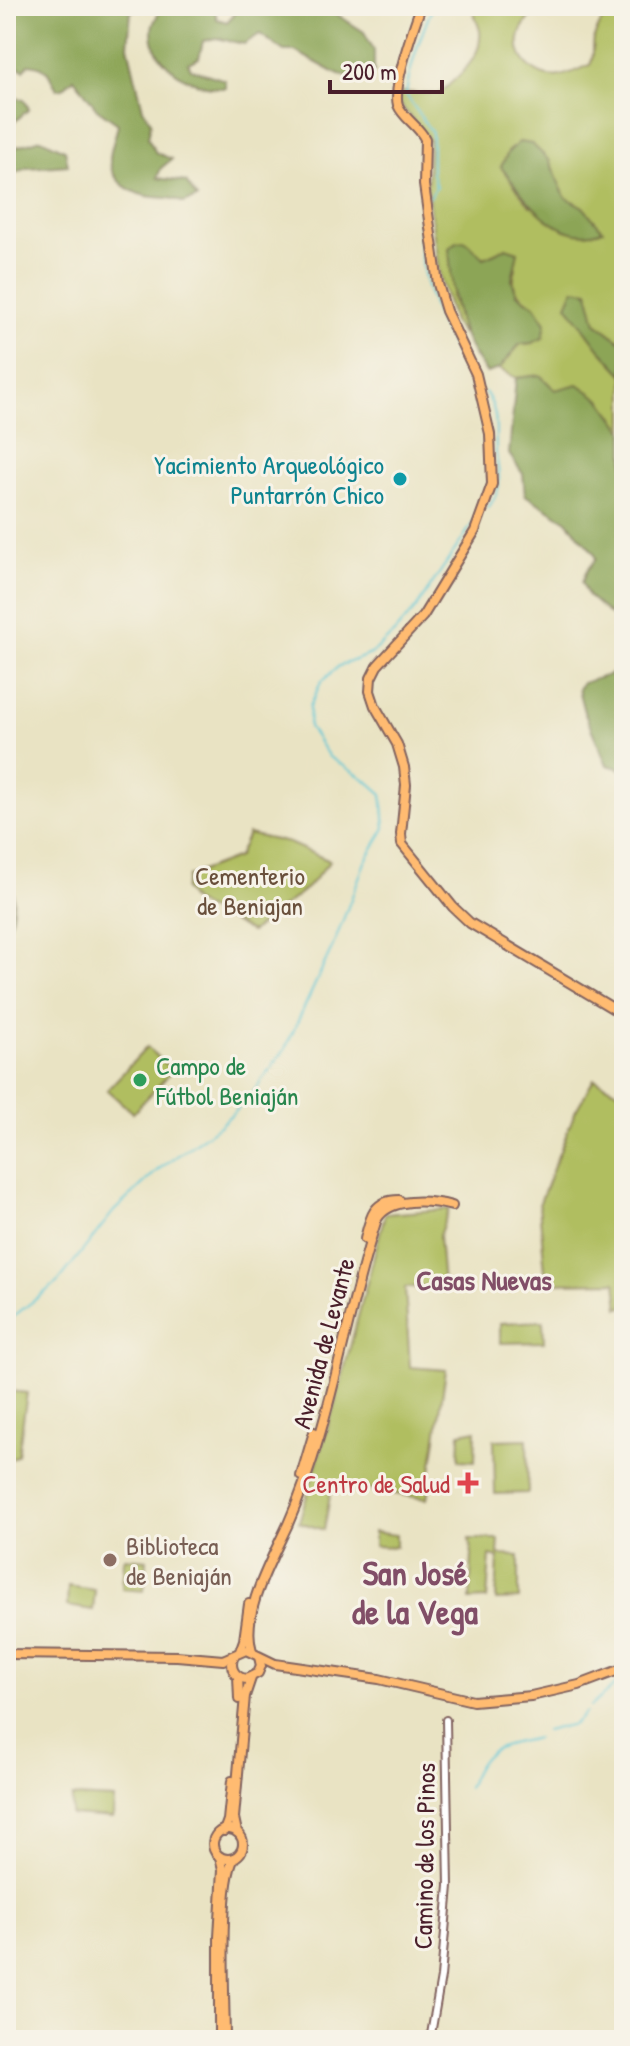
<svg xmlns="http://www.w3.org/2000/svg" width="630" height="2046" font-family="'Patrick Hand',sans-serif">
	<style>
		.green { fill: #b0be60; stroke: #7d6e46; stroke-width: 2; fill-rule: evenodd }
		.forest { fill: #8ca556; stroke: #6b6240; stroke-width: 2 }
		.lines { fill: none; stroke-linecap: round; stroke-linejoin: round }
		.stream { stroke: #5bc6d5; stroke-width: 2 }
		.minor-casing { stroke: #826460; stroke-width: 10 }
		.major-casing { stroke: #826460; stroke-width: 12 }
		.minor { stroke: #fff; stroke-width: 6 }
		.major { stroke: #ffbb71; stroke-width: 8 }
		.culture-dot { fill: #0f9aa8; stroke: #f7f3e8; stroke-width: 3 }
		.leisure-dot { fill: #2e9e5b; stroke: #f7f3e8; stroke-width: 3 }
		.health-dot { fill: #e0444e; stroke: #f7f3e8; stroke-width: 3 }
		.education-dot { fill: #8d6e63; stroke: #f7f3e8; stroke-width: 3 }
		.labels { text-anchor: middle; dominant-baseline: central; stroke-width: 6; stroke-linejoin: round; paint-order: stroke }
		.culture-label { font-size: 26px; fill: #0d838f; stroke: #f7f3e8; text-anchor: end }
		.park-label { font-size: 26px; fill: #694f3b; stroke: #f7f3e8 }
		.leisure-label { font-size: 26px; fill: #27864d; stroke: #f7f3e8; text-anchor: start }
		.street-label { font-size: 26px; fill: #4a1f2b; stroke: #f7f3e8 }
		.health-label { font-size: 26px; fill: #be3a42; stroke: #f7f3e8; text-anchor: end }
		.education-label { font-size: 26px; fill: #785e54; stroke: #f7f3e8; text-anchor: start }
		.neighbourhood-label { font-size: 28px; font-weight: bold; fill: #814e67; stroke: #f7f3e8 }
		.district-label { font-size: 34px; font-weight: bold; fill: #814e67; stroke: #f7f3e8 }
	</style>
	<rect width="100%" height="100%" fill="#f7f3e8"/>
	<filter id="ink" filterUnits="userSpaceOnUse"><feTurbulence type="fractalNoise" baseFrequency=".0125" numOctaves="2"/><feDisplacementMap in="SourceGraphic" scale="16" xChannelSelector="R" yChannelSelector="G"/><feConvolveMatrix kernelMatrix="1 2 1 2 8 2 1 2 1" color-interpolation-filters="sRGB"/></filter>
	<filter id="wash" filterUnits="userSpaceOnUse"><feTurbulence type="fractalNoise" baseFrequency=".006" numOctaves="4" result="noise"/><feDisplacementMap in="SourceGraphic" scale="32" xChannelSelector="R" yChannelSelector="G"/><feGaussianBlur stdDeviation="1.8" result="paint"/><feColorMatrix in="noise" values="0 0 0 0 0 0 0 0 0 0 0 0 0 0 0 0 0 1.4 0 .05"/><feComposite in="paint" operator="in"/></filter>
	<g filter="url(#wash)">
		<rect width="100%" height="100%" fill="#e9e3c3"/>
		<g class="green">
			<path d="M 471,6 L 536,6 C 532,18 520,25 519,39 C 516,61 539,80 560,76 C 570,74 580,69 590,65 C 595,55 592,48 594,38 C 597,26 606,18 607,6 L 624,6 L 624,344 L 596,323 L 599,348 L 624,375 L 624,431 L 601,400 L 555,390 L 540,376 L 516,378 L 499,369 L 520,344 L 532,343 L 535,306 C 518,294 509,290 516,268 L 506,248 L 484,258 L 465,241 L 452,297 L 463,335 L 453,322 L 439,272 L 427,188 L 429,140 L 399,103 L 399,92 L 439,94 C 456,78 483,59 480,31 C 478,23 474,14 471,6 ZM 549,160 L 565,197 L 583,207 L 530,206 L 501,167 Z"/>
			<path d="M 248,834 L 289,843 L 330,861 L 308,887 L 251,932 L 192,901 L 184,889 L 188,876 L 238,857 Z"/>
			<path d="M 147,1047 L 173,1070 L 133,1113 L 107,1090 Z"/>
			<path d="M 594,1079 L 624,1094 L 624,1307 L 619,1308 L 616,1282 L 546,1283 L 539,1205 L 575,1112 Z"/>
			<path d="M 449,1209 L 439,1236 L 443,1285 L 405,1288 L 410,1367 L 446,1370 L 427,1499 L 332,1484 L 324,1530 L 299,1522 L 337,1397 L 385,1214 Z"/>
			<path d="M 543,1321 L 544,1342 L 500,1343 L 500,1323 Z"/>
			<path d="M 8,1391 L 27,1393 L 18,1455 L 6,1462 Z"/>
			<path d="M 476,1430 L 475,1461 L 459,1460 L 460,1433 Z"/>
			<path d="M 527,1439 L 528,1493 L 495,1494 L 494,1440 Z"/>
			<path d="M 374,1532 L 396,1535 L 396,1547 L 374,1546 Z"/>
			<path d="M 469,1539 L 499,1539 L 498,1555 L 519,1556 L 519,1599 L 496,1600 L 498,1558 L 490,1556 L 487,1599 L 470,1600 L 472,1554 Z"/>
			<path d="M 124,1558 L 147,1560 L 144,1591 L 122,1589 Z"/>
			<path d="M 68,1586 L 95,1590 L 93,1610 L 67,1606 Z"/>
			<path d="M 72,1797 L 114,1799 L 113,1818 L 71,1815 Z"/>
		</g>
		<g class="forest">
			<path d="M 6,6 L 140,6 L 131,12 L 128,46 L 143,109 L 151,122 L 148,138 L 156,153 L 172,159 L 161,168 L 157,178 L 186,182 L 197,198 L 184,203 C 172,197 165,198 153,197 C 134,195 112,183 110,162 C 109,151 116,136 118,124 L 97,109 L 74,78 L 63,88 L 57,89 C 46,73 51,67 29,64 L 24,70 L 13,65 L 12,53 L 6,42 Z"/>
			<path d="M 154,6 L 214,6 L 217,19 L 227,22 L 241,6 L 324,6 L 364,32 L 374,50 L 374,73 L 361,79 L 339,75 L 295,51 L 284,51 L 260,34 L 244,44 L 216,38 L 203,41 L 199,58 L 188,63 L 191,69 L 225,80 L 225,88 C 193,89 151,65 152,29 C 153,23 157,16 160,11 Z"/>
			<path d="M 6,76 L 6,90 L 12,98 L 24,99 L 29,109 L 13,123 L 6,123 Z"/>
			<path d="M 41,139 L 65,150 L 68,165 L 27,168 L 6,177 L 6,150 Z"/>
			<path d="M 519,142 L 532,144 L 549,160 L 565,197 L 583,207 L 603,230 C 558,248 524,197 501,167 L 508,152 Z"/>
			<path d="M 465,241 L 484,258 L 506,248 L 518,252 L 512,280 L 517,294 L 535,306 L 546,323 L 543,338 L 532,343 L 520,344 L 499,369 L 487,373 C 456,337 452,293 449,248 L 457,242 Z"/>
			<path d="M 574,289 L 588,291 L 596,323 L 624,344 L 624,375 L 599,348 L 567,305 Z"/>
			<path d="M 540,375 L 555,390 L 578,384 L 601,400 L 624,431 L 624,619 L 615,619 L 588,596 L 582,582 L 587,570 L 596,559 L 594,553 L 567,521 L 525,495 L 523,474 L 509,454 L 516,378 Z"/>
			<path d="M 624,670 L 624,770 L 607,765 L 584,712 L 578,689 L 582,683 Z"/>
			<path d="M 6,873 C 18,892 14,915 6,936 Z"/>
		</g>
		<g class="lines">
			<g class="stream">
				<path d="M 429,197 L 436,187 L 432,173 L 432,133 L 406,95 C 410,64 421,35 433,6"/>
				<path d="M 422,205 C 411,265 437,331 473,378"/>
				<path d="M 485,392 C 500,412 495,431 496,453 C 497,463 500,475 499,485 C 498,493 493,501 488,508"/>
				<path d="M 6,1322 L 58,1282 L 114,1211 L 159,1169 L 219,1126 L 248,1099 L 285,1049 L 335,941 L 365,862 L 385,828 L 382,794 L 366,780 L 329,757 L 309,727 L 310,706 L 321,682 L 339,666 L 371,654 L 394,633 L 416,608 L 475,520"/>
				<path d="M 590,1707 L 624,1677"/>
				<path d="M 545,1731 L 574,1724 L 586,1712"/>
				<path d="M 468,1788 C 483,1746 496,1747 537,1738"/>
			</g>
		</g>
	</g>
	<g filter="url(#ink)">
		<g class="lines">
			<defs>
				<path id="minor" d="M 430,2040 L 441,1977 L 449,1886 L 446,1720"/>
				<g id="major">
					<path d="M 421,6 C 414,26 392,87 398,105 C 403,118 419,126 425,139 L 424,185 L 438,284 L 446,311 L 476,374 L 490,434 L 492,484 L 475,531 L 423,616 L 377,666 L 371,678 L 370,691 L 375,706 L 397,744 L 404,767 L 406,785 L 401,834 L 402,844 L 453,907 L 470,923 L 624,1015"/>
					<path d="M 365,1239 C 370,1218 373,1200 399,1200"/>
					<path d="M 301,1476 L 314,1432"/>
					<path d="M 240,1651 L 244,1640 L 249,1604"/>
					<path d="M 252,1651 C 240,1613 272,1559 288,1524 C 331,1427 344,1320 377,1219 C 390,1197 429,1200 452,1206"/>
					<path d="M 6,1654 L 177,1656 L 223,1660 L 246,1650 L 275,1664 L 379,1679 L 473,1701 L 531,1696 L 579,1685 L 624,1668"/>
					<path d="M 234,1656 C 229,1667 234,1677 246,1679 L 258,1673 L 261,1666 L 259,1657"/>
					<path d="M 238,1676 L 239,1699"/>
					<circle cx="228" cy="1844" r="15"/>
					<path d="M 224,1831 L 228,1820 L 232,1781"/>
					<path d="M 237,1832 L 234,1818 L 245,1696 L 251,1678"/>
					<path d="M 219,2040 L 219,1937 L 223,1869 L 220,1857"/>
					<path d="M 225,2040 C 225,2001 218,1887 234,1858"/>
				</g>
			</defs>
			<use href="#minor" class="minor-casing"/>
			<use href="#major" class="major-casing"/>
			<use href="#minor" class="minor"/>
			<use href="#major" class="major"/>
		</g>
	</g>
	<circle class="culture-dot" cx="400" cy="479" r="8"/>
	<circle class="leisure-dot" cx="140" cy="1080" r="8"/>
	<path class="health-dot" d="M464 1471h8v8h8v8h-8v8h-8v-8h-8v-8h8z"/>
	<circle class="education-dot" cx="110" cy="1560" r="8"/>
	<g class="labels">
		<g class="culture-label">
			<text x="384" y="464">Yacimiento Arqueológico<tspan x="384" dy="30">Puntarrón Chico</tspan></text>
		</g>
		<g class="park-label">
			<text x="250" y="875">Cementerio<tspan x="250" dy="30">de Beniajan</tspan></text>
		</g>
		<g class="leisure-label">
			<text x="156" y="1065">Campo de<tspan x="156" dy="30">Fútbol Beniaján</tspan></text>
		</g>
		<g class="street-label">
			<text transform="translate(323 1343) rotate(-75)">Avenida de Levante</text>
			<text transform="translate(424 1856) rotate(-89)">Camino de los Pinos</text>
		</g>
		<g class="health-label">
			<text x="450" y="1483">Centro de Salud</text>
		</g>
		<g class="education-label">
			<text x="126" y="1545">Biblioteca<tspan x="126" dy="30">de Beniaján</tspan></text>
		</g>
		<g class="neighbourhood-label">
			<text x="484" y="1280">Casas Nuevas</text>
		</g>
		<g class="district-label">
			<text x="415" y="1573">San José<tspan x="415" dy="39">de la Vega</tspan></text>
		</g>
	</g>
	<rect width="630" height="2046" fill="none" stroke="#f7f3e8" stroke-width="32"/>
	<path d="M330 80v12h112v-12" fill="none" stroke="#4a1f2b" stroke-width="4"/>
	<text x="342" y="80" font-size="24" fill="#4a1f2b" stroke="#f7f3e8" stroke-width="6" paint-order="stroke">200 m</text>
</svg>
